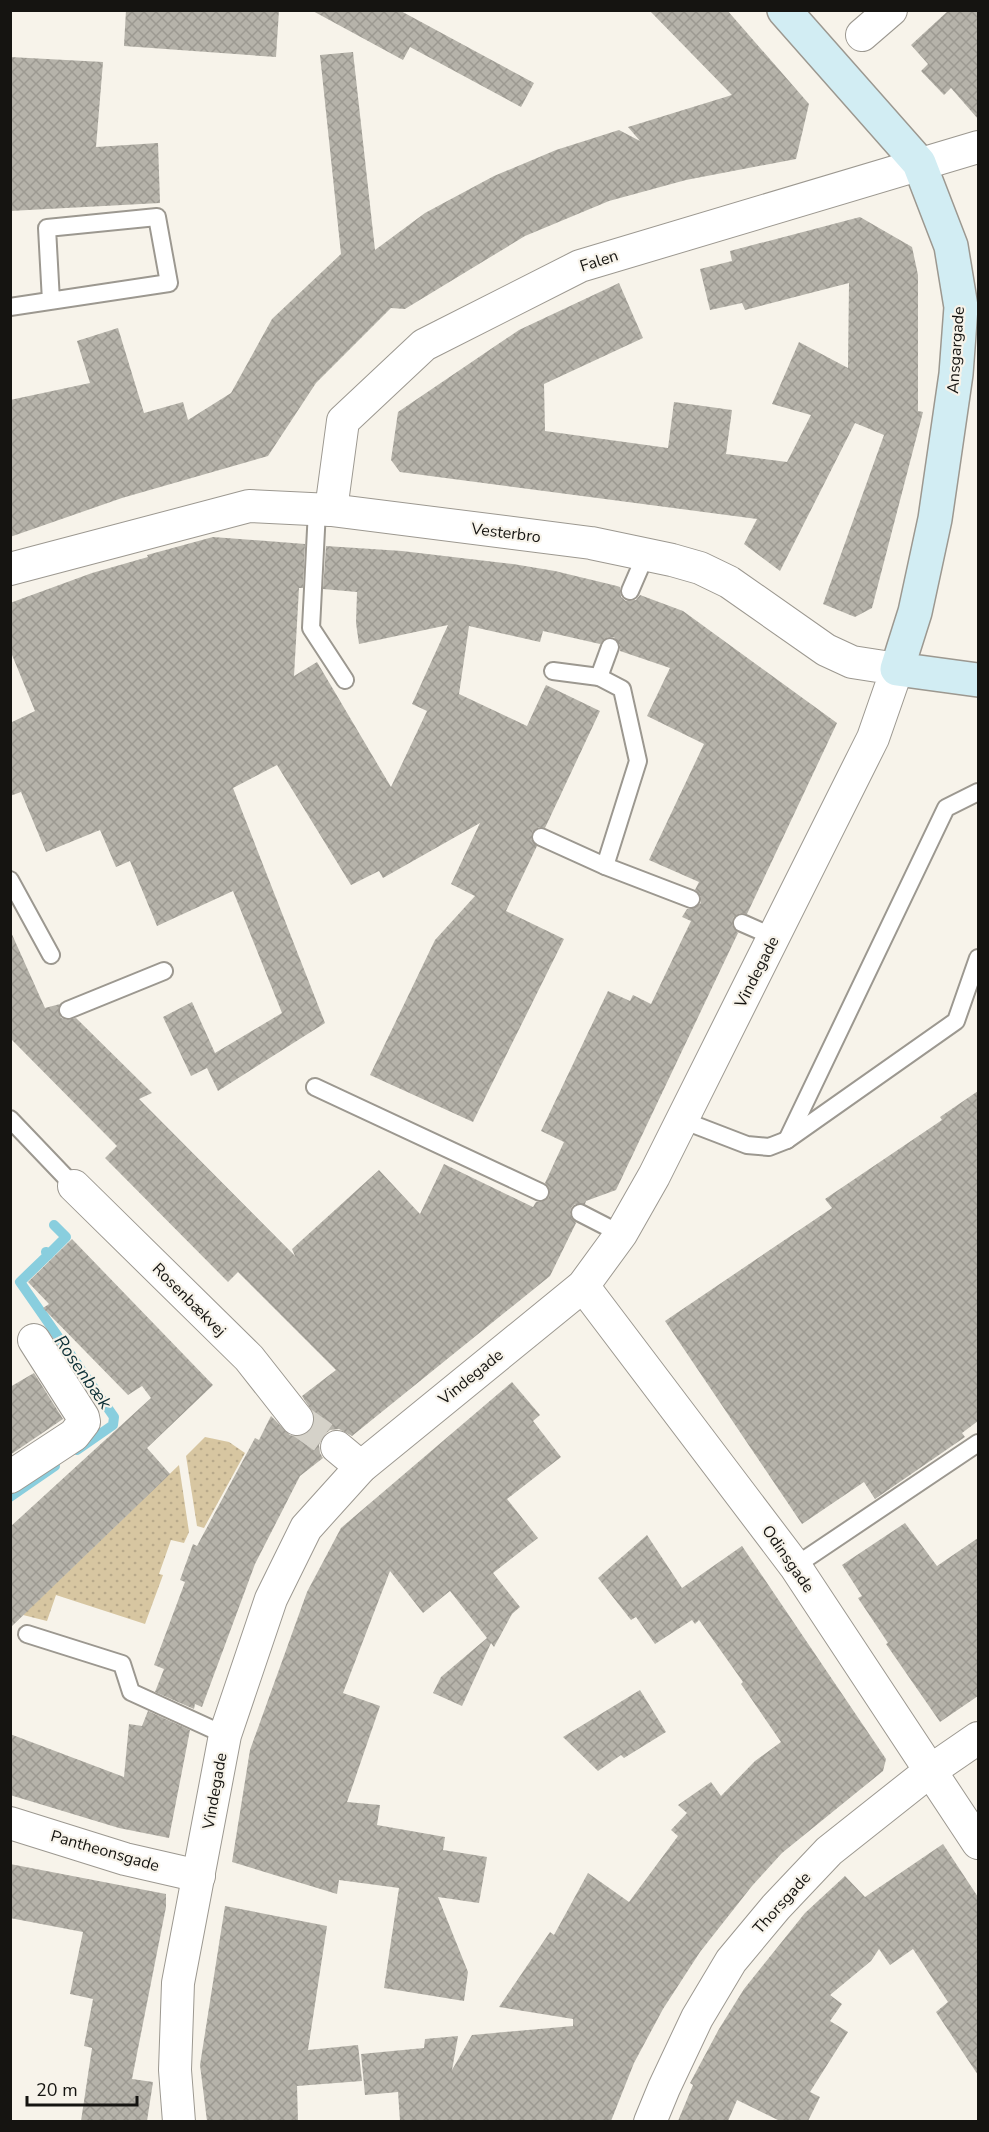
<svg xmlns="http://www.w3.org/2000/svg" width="989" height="2132" font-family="'Nunito Sans',sans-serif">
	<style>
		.green { fill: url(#green-dots) }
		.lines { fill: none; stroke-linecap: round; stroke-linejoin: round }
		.stream { stroke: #89cede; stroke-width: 10 }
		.building { fill: url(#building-cross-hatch) }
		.street-tunnel { stroke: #d5d2c9; stroke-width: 32; stroke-dasharray: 32 16; stroke-linecap: butt }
		.lane-casing { stroke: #9c9890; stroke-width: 20 }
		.street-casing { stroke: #9c9890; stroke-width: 34 }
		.secondary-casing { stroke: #9c9890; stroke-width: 36 }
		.lane { stroke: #fff; stroke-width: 16 }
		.street { stroke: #fff; stroke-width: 32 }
		.secondary { stroke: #d2edf3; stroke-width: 33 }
		.labels { text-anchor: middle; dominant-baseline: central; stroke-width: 4.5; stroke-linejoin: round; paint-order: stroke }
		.street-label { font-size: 16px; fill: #151411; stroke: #f7f3ea }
		.water-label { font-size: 18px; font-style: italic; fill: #0d3037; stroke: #f7f3ea }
	</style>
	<defs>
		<pattern id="green-dots" width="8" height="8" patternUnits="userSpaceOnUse" patternTransform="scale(1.5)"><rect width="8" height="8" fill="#d7c6a1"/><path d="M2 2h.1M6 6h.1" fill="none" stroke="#b8a98a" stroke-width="1.8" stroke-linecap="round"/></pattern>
		<pattern id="building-cross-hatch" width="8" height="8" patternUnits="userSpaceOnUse" patternTransform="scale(1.5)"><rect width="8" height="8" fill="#b6b3aa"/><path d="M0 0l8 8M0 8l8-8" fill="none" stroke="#9c9991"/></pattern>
	</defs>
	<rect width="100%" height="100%" fill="#f7f3ea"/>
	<g class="green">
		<path d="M 205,1437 L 229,1442 L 245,1453 L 204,1528 L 197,1526 L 186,1456 Z"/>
		<path d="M 179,1465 L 189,1532 L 184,1543 L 171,1540 L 159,1574 L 163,1575 L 145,1624 L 56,1595 L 47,1621 L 23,1615 Z"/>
	</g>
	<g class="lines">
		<g class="stream">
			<path d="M 46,1252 L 48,1255 L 20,1282 L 114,1417 L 113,1425 L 77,1450"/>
			<path d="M 48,1255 L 66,1237 L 54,1225"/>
			<path d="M 10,1497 L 55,1466"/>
		</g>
	</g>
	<g class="building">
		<path d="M 126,10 L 279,10 L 276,57 L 124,46 Z"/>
		<path d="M 311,10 L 399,10 L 534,83 L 521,107 L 410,47 L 403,60 Z"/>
		<path d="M 649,10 L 727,10 L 809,104 L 796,159 L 686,180 L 609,201 L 525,236 L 405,309 L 391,308 L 316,383 L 268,456 L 122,498 L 10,537 L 10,400 L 90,383 L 77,341 L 118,328 L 144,413 L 183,402 L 188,420 L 231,393 L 272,319 L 341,254 L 320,55 L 353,52 L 375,250 L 425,213 L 494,176 L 556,150 L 619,130 L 640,141 L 628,127 L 732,95 Z"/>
		<path d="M 949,10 L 978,10 L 978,119 L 951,88 L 944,95 L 921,71 L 928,64 L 911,45 Z"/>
		<path d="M 10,57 L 103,62 L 96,147 L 158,143 L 160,203 L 10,211 Z"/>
		<path d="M 860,217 L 912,247 L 918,275 L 918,411 L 923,412 L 872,608 L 855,617 L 823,604 L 884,435 L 855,423 L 780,571 L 744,544 L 757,519 L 400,472 L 391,460 L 398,412 L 519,330 L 619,283 L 643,338 L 544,384 L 545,431 L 668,448 L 674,402 L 732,410 L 726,454 L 787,462 L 811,415 L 772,404 L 799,342 L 848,368 L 849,283 L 745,310 L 742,303 L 710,310 L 700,269 L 732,261 L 730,251 Z"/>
		<path d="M 213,537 L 305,544 L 303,588 L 299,588 L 294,676 L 317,662 L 391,787 L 427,711 L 412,704 L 448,625 L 359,644 L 356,623 L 357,592 L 323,589 L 326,546 L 402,551 L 513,564 L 555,571 L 617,586 L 620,587 L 621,597 L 626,601 L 636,600 L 640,595 L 683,611 L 837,723 L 747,914 L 740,913 L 733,918 L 732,925 L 738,933 L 616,1190 L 586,1201 L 585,1204 L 575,1204 L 571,1208 L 570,1214 L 576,1223 L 550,1276 L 352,1436 L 339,1429 L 330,1430 L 323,1436 L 319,1445 L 320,1453 L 323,1458 L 300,1476 L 255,1564 L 202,1707 L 195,1704 L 194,1709 L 155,1692 L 164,1669 L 154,1665 L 185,1582 L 180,1580 L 193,1544 L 197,1546 L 255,1438 L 259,1440 L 271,1416 L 290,1435 L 299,1437 L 308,1433 L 314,1425 L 315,1416 L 302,1396 L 336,1370 L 238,1272 L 228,1282 L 105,1158 L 117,1146 L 10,1038 L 10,930 L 45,1008 L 60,1004 L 58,1009 L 61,1018 L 67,1020 L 76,1018 L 152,1093 L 139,1099 L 295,1256 L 292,1249 L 379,1170 L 420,1214 L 444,1164 L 533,1207 L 536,1202 L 541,1202 L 549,1197 L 550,1191 L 545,1183 L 564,1142 L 541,1131 L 608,991 L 630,1001 L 633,995 L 651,1004 L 691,921 L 682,917 L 687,909 L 693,909 L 701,903 L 701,897 L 695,890 L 699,882 L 649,860 L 704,744 L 647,716 L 670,668 L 620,651 L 620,645 L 614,637 L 608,637 L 600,644 L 543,631 L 540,642 L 469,626 L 459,694 L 527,726 L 546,685 L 600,711 L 545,828 L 539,827 L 532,832 L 531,839 L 537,846 L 506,911 L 564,939 L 473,1122 L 370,1075 L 435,940 L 475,896 L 451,884 L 480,823 L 383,878 L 379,871 L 351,885 L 277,765 L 233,788 L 325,1023 L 218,1091 L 207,1068 L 191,1076 L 163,1017 L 192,1002 L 215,1053 L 282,1013 L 233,891 L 157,926 L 130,861 L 116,867 L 100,830 L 46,852 L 21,792 L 10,796 L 10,723 L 35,711 L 10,650 L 10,603 L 92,573 L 148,557 L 147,555 Z"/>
		<path d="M 978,1091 L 978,1421 L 962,1433 L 965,1437 L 875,1499 L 864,1482 L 802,1524 L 665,1321 L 832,1208 L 825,1199 L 942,1120 L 940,1117 Z"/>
		<path d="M 72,1239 L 213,1385 L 147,1448 L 170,1474 L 10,1628 L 10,1527 L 151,1398 L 142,1386 L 128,1395 L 43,1308 L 49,1304 L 28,1282 Z"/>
		<path d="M 34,1373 L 63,1419 L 10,1455 L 10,1387 Z"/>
		<path d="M 512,1382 L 540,1415 L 533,1421 L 561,1457 L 507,1499 L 538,1538 L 493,1573 L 520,1607 L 512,1614 L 494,1647 L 491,1643 L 462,1706 L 433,1693 L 441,1677 L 487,1638 L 450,1591 L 423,1613 L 390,1571 L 343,1693 L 380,1706 L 347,1802 L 380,1805 L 377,1825 L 445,1837 L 443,1850 L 487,1857 L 479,1903 L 438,1897 L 468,1972 L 464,2001 L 384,1988 L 399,1888 L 339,1880 L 337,1894 L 232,1862 L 250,1750 L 307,1592 L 341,1528 Z"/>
		<path d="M 905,1523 L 937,1566 L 978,1538 L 978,1696 L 940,1722 L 886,1644 L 888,1643 L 858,1598 L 862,1596 L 842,1565 Z"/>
		<path d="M 647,1535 L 682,1588 L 742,1546 L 886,1759 L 883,1771 L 782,1853 L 752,1886 L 700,1952 L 663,2009 L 634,2063 L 611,2121 L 400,2121 L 398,2092 L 365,2095 L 361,2054 L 424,2048 L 425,2039 L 458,2036 L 452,2070 L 472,2035 L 573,2026 L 573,2019 L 499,2007 L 550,1932 L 554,1935 L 588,1873 L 629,1902 L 678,1836 L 671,1830 L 687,1813 L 678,1805 L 711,1782 L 721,1796 L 755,1761 L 781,1742 L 741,1684 L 743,1682 L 699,1620 L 695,1624 L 692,1620 L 655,1644 L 636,1617 L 631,1620 L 598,1578 Z"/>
		<path d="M 640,1690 L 666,1732 L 624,1758 L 621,1755 L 598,1771 L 563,1737 Z"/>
		<path d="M 148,1711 L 190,1730 L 169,1838 L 119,1828 L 10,1795 L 10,1734 L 124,1777 L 129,1724 L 142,1726 Z"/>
		<path d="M 943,1844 L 978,1897 L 978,2075 L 936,2012 L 948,2002 L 913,1949 L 890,1965 L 879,1949 L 871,1961 L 830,1995 L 842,2004 L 830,2021 L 848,2032 L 810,2092 L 820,2097 L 808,2121 L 780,2121 L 737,2100 L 728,2121 L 678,2121 L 693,2085 L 690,2083 L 719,2029 L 744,1989 L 805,1913 L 845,1876 L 865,1897 Z"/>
		<path d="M 10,1864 L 166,1894 L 166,1907 L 132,2079 L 153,2082 L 147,2121 L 81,2121 L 92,2048 L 84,2046 L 93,1999 L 70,1994 L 83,1932 L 10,1918 Z"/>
		<path d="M 225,1906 L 327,1926 L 308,2050 L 358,2045 L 362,2081 L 297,2086 L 298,2121 L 207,2121 L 200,2065 Z"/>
	</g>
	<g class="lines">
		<path class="street-tunnel" d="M 297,1419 L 337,1447"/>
		<defs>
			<g id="lane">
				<path d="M 10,307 L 169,283 L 157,217 L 47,228 L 51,301"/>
				<path d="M 317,510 L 311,628 L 345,680"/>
				<path d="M 630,591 L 646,554"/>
				<path d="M 553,671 L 599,677 L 622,689 L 638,761 L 605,866 L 691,899"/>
				<path d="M 599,677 L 610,647"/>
				<path d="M 541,837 L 605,866"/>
				<path d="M 10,880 L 51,955"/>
				<path d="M 742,923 L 774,937"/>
				<path d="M 68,1010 L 164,971"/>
				<path d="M 315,1087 L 540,1192"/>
				<path d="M 10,1119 L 74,1186"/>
				<path d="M 682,1120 L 747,1145 L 769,1147 L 787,1140 L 956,1021 L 978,958"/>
				<path d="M 787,1140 L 946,808 L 978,792"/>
				<path d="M 580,1213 L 621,1234"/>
				<path d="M 795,1566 L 978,1443"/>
				<path d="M 27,1634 L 122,1664 L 131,1692 L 225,1735"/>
			</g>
			<g id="street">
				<path d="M 862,35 L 891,10"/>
				<path d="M 331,510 L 343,421 L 424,345 L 580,266 L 978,147"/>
				<path d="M 10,569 L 249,506 L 331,510 L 591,543 L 672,560 L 700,568 L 729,582 L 826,650 L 852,662 L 897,669 L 873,738 L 654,1176 L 621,1234 L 583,1286 L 361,1467 L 306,1528 L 271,1599 L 225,1735 L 178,1983 L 175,2070 L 179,2122"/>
				<path d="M 74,1186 L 249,1358 L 297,1419"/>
				<path d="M 583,1286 L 795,1566 L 978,1843"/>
				<path d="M 337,1447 L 361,1467"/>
				<path d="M 10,1477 L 74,1435 L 84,1422 L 83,1417 L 34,1340"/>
				<path d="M 10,1823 L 125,1859 L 199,1876"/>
				<path d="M 650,2122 L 664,2088 L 697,2018 L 731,1961 L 776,1907 L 829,1851 L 930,1771 L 978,1738"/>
			</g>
			<path id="secondary" d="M 784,10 L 919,163 L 951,246 L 961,307 L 956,374 L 935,519 L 915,612 L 897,669 L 978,680"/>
		</defs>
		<use href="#lane" class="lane-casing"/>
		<use href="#street" class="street-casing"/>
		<use href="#secondary" class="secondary-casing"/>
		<use href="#lane" class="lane"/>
		<use href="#street" class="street"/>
		<use href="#secondary" class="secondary"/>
	</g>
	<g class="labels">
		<g class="street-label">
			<text transform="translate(599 261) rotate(-18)">Falen</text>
			<text transform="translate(956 350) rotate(-86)">Ansgargade</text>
			<text transform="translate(506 533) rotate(7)">Vesterbro</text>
			<text transform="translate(757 972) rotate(-63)">Vindegade</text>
			<text transform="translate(189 1300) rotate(45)">Rosenbækvej</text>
			<text transform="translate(471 1377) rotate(-39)">Vindegade</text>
			<text transform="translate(788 1559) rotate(55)">Odinsgade</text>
			<text transform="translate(215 1791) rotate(-80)">Vindegade</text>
			<text transform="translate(105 1851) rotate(16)">Pantheonsgade</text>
			<text transform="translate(782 1903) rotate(-48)">Thorsgade</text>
		</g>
		<g class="water-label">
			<text transform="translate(83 1372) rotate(55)">Rosenbæk</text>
		</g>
	</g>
	<rect width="989" height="2132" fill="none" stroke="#151411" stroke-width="24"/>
	<path d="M27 2096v9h110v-9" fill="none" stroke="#151411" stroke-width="3"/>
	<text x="36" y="2096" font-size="18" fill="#151411" stroke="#f7f3ea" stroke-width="4.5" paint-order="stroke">20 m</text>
</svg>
